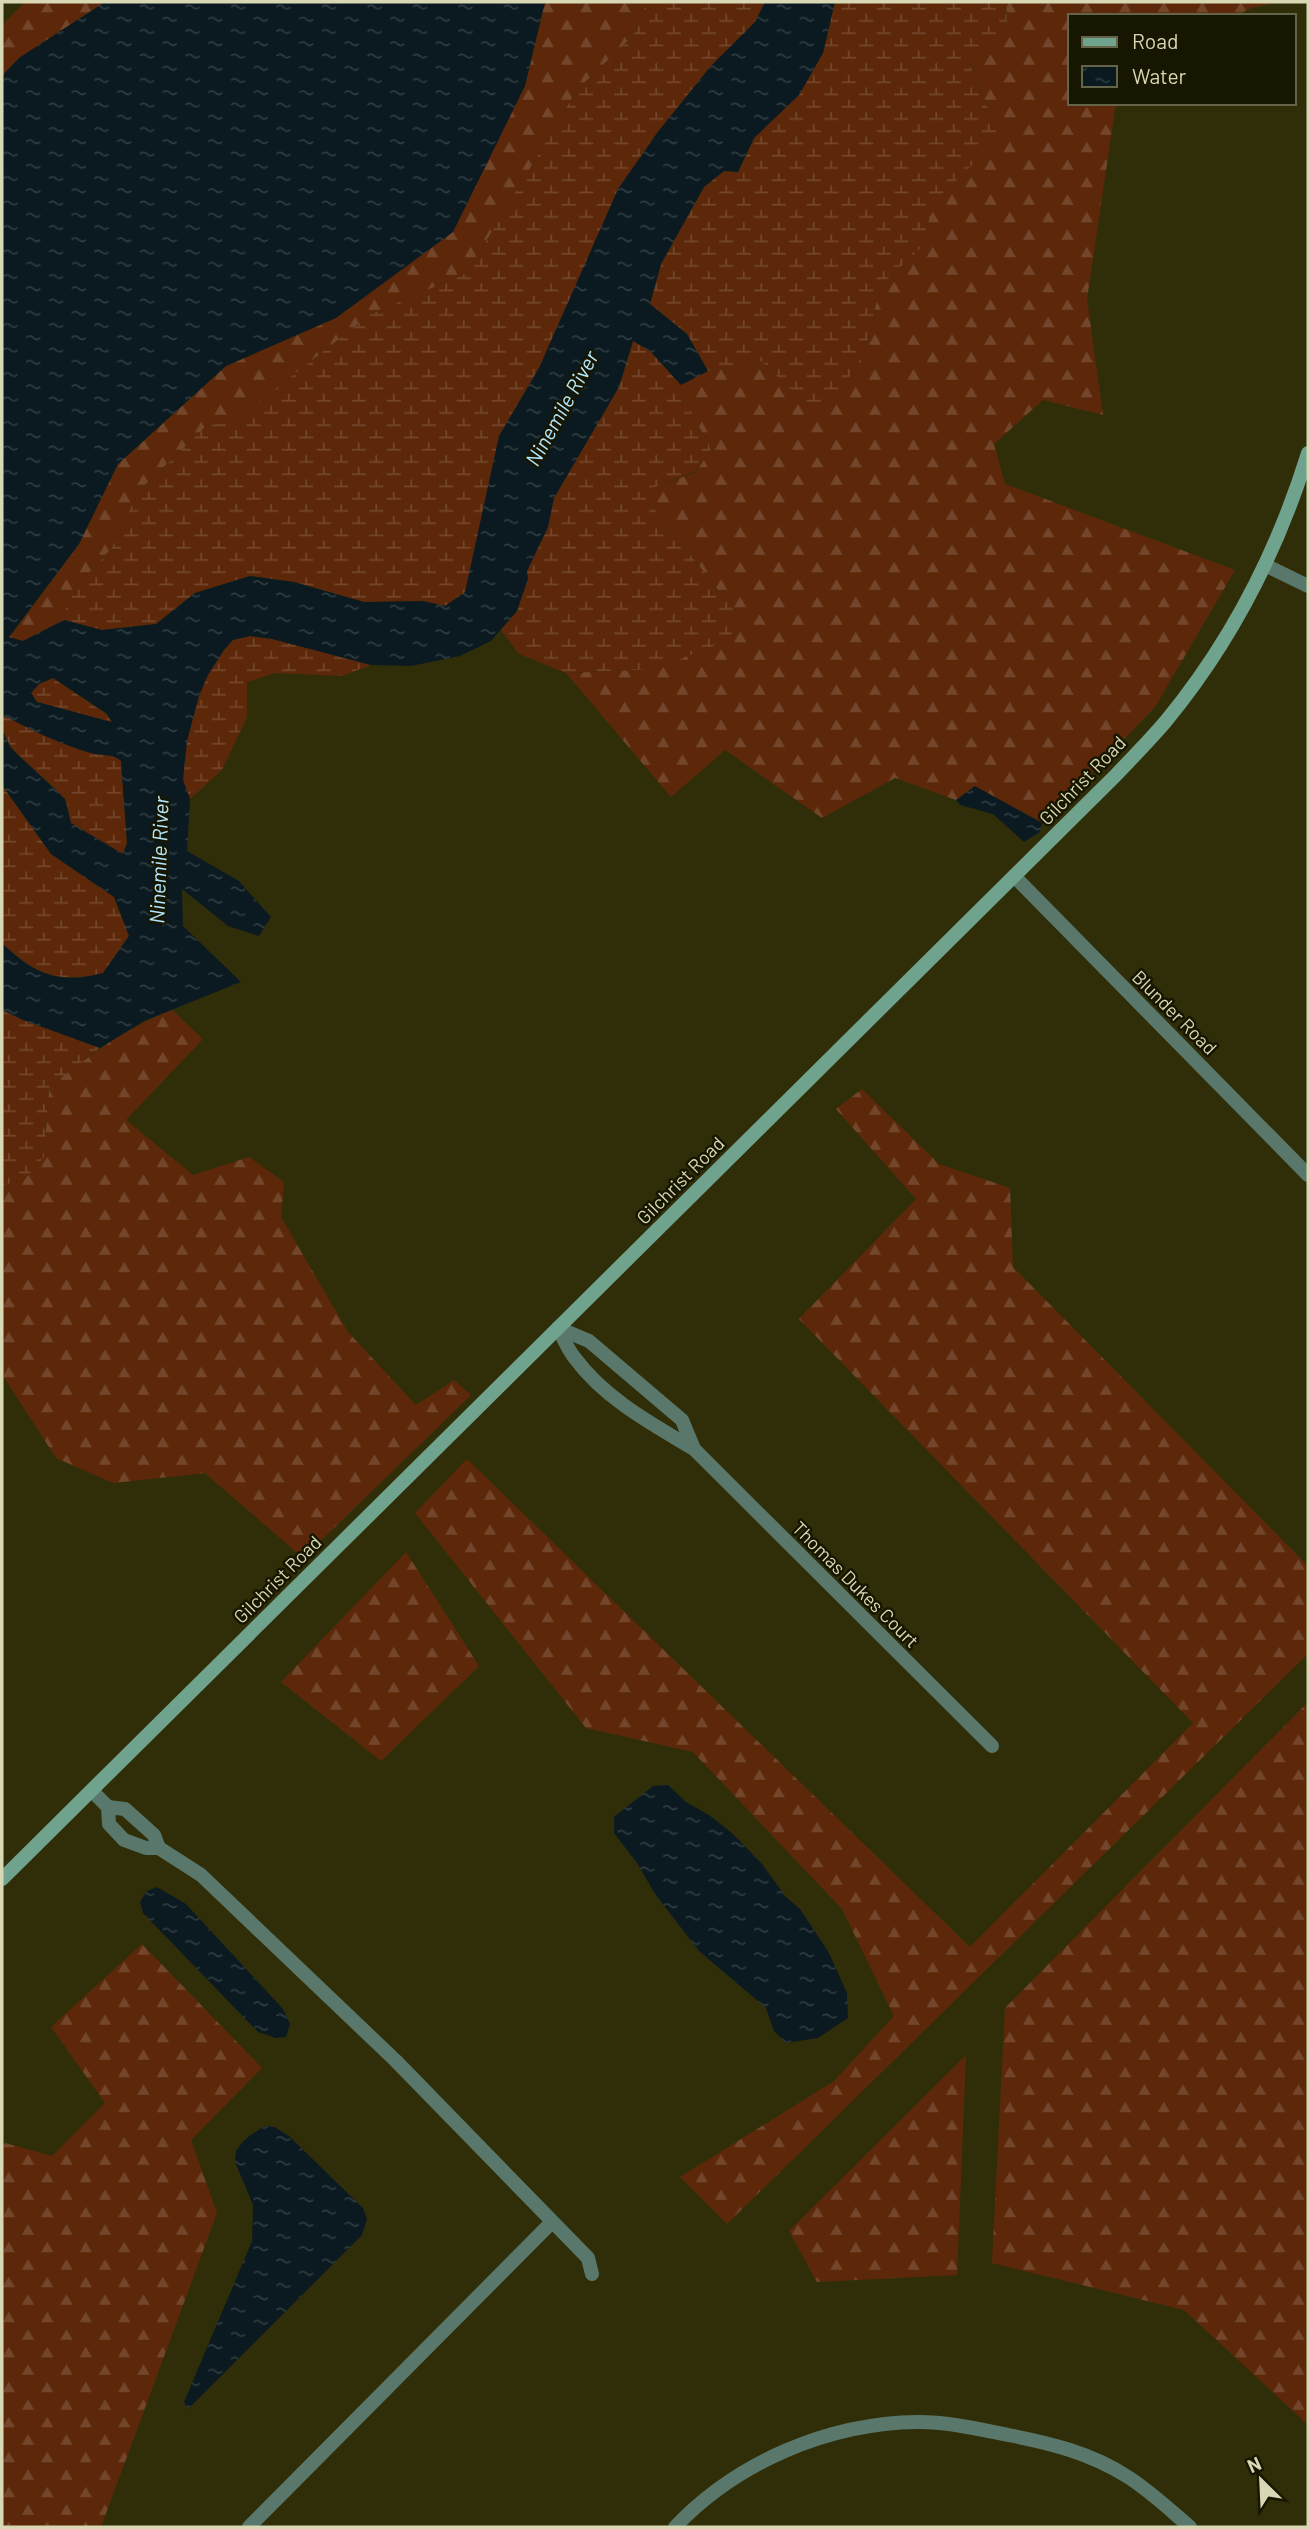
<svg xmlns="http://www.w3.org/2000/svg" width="1310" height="2529" font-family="Barlow,sans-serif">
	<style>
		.forest { fill: url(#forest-firs) }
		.wetland { fill: url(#wetland-marsh) }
		.water { fill: url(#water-ripples); fill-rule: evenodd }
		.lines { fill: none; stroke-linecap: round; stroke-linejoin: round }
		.street { stroke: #59786b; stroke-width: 14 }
		.secondary { stroke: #70a38e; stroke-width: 14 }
		.labels { text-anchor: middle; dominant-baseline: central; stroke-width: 5; stroke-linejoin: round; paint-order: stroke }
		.street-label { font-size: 19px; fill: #d8d8b5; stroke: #171600 }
		.water-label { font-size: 21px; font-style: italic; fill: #b3e7ff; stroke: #171600 }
	</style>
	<defs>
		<pattern id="forest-firs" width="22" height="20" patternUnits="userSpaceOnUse" patternTransform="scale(1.75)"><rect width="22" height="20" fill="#5c2809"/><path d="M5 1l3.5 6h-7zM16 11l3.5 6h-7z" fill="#73462b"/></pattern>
		<pattern id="wetland-marsh" width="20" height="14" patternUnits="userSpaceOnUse" patternTransform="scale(1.75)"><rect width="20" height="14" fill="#5c2809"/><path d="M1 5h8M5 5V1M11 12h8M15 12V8" fill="none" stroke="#73462b"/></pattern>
		<pattern id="water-ripples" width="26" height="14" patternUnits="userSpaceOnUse" patternTransform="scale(1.75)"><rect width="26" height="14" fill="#0b1a21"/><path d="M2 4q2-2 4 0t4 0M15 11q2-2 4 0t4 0" fill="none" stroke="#2e3b3f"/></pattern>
	</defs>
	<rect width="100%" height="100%" fill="#302e08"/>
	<g class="forest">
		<path d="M 25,2 L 105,2 L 19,58 L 2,76 L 2,25 Z"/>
		<path d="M 545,2 L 647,2 L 633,36 L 577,90 L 467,273 L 371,314 L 236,420 L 206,426 L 138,492 L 112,548 L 67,597 L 64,620 L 24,641 L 9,638 L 79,544 L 118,464 L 226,366 L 336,318 L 525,86 Z"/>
		<path d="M 1006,2 L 1282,2 L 1251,8 L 1236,16 L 1070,16 L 1070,103 L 1116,103 L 1087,299 L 1103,415 L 1043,400 L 994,444 L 1005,484 L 1235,570 L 1155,707 L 1043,823 L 975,787 L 956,800 L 895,778 L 822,818 L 725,750 L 671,797 L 566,673 L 656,669 L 737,614 L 655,510 L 650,489 L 696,472 L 711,449 L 688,406 L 681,385 L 708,371 L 761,361 L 805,403 L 865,352 L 880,286 L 924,245 L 931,204 L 1000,138 L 967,57 L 1007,27 Z"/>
		<path d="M 172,1010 L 203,1039 L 126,1120 L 193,1175 L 249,1157 L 284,1182 L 281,1217 L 348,1332 L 416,1405 L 454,1380 L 471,1395 L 303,1558 L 205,1473 L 113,1483 L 56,1458 L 3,1376 L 2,1185 L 23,1181 L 44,1157 L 49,1087 C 88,1057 126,1027 172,1010 Z"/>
		<path d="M 862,1089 L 939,1164 L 1010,1188 L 1013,1267 L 1308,1566 L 1308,1654 L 727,2224 L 680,2177 L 834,2081 L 894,2016 L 842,1909 L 693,1752 L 586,1728 L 415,1513 L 467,1459 L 970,1947 L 1193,1723 L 799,1319 L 916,1199 L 836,1109 Z"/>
		<path d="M 406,1552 L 479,1666 L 381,1761 L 281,1682 Z"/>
		<path d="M 1308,1702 L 1308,2425 L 1184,2310 L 992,2263 L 1005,2008 Z"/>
		<path d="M 142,1944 L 262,2068 L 191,2140 L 217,2213 L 101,2527 L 2,2527 L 2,2146 L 5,2143 L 52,2156 L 105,2103 L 51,2027 Z"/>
		<path d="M 966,2055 L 957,2275 L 817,2282 L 789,2231 Z"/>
	</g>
	<g class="wetland">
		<path d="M 647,2 L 765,2 L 755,22 L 710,67 L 657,133 L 539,368 L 499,436 L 466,592 L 445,606 L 423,601 L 364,602 L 294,582 L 250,576 L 195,593 L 156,624 L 102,630 L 64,620 L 67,597 L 112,548 L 138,492 L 206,426 L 236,420 L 371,314 L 467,273 L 577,90 L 633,36 Z"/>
		<path d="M 835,2 L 1006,2 L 1007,27 L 967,58 L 1000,138 L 932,204 L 924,245 L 880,286 L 865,352 L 834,401 L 805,403 L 761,361 L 708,371 L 687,334 L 650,304 L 661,264 L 704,187 L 724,171 L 738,172 L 754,138 L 799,95 L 823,53 Z"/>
		<path d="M 633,341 L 650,351 L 681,385 L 688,406 L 711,449 L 696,471 L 650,489 L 655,510 L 737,614 L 730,639 L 656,669 L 566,673 L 519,654 L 501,630 L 517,611 L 527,571 L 548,527 L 554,498 L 619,387 Z"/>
		<path d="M 250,636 L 272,639 L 371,665 L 342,676 L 275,673 L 247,682 L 247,717 L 222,770 L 190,799 C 188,792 183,785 183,778 C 182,746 204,656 233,640 C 238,638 245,638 250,636 Z"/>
		<path d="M 53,678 L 106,714 L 113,723 L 37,702 L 31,693 L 39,684 Z"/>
		<path d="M 5,716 C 33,731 60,744 91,753 C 102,756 112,753 121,761 L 127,843 L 122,855 L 71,823 C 69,815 68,803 63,797 C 43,772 2,754 2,719 Z"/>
		<path d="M 2,785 L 51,854 L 114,897 L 129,936 L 103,973 C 58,984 35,974 2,943 Z"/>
		<path d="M 2,1010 L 23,1020 L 100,1048 L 49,1087 L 44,1157 L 23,1181 L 2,1185 Z"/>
	</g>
	<g class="water">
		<path d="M 105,2 L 545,2 L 525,86 L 453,232 L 336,318 L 226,366 L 118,464 L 79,544 L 9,637 L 23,641 L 64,620 L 102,630 L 156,624 L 195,593 L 250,576 L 294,582 L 364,602 L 423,601 L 445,606 L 465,592 L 499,436 L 539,368 L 618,189 L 657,133 L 710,67 L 755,22 L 765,2 L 835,2 L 823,53 L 799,95 L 754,138 L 738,172 L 724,171 L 704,187 L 661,264 L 650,304 L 687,334 L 708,371 L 681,385 L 650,351 L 633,341 L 619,387 L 554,498 L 548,527 L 527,571 L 528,579 L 517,611 L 491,641 L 460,656 L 411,666 L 371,665 L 272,639 L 250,636 L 233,640 L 224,650 L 208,675 L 199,696 L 187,741 L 183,780 L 190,799 L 187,851 L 239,881 L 271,917 L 259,936 L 228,926 L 182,889 L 183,926 L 241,982 L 144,1021 L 100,1048 L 23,1020 L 2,1010 L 2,943 C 34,974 58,985 103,973 L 129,936 L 114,897 L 51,854 L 2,785 L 2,729 L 10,747 L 65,799 L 71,823 L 123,854 L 127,843 L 121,761 C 112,753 102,756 91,753 C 60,744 33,731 5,716 L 2,719 L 2,76 L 19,58 ZM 53,678 L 106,713 L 112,722 L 37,702 L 31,693 L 39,684 Z"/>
		<path d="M 975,786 L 1042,823 L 1040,832 L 1024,842 L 993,814 L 960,805 L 956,800 Z"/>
		<path d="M 668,1785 L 686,1802 L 709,1815 L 733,1834 L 762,1864 L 786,1897 L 800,1909 L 829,1953 L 847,1993 L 848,2018 L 818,2038 L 786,2043 L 774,2031 L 766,2008 L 699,1951 L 655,1894 L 637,1863 L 614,1833 L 614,1817 L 653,1786 Z"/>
		<path d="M 157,1887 L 186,1904 L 283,2009 L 290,2024 L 286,2037 L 276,2038 L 258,2032 L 143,1913 L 140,1902 L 147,1891 Z"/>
		<path d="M 264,2126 L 275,2127 L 290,2137 L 363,2208 L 367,2219 L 362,2235 L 188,2409 L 184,2402 L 252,2241 L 253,2205 L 235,2162 L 236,2151 L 244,2140 Z"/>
	</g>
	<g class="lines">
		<g class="street">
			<path d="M 1265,565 L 1308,586"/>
			<path d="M 1014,876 L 1308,1175"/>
			<path d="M 558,1328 C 563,1337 567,1348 574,1357 C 604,1398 650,1423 694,1449 L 992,1746"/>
			<path d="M 558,1328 L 589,1341 L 682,1420 L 694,1449"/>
			<path d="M 92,1791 L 108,1807 L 109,1824 L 124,1840 L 146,1848 L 159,1848 L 201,1875 L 396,2061 L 588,2258 L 592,2274"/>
			<path d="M 108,1807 L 125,1809 L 154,1835 L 159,1848"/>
			<path d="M 249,2527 L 552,2222"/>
			<path d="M 675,2527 C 737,2462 828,2423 918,2422 C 949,2422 978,2429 1008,2435 C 1050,2443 1091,2453 1128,2477 C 1150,2491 1170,2510 1190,2527"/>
		</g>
		<path class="secondary" d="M 2,1879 L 1115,776 C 1132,758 1150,740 1166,721 C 1231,642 1278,550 1308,453"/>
	</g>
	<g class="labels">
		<g class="street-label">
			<text transform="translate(1082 780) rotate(-46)">Gilchrist Road</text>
			<text transform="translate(1175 1012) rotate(45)">Blunder Road</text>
			<text transform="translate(680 1180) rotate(-45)">Gilchrist Road</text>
			<text transform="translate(277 1579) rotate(-45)">Gilchrist Road</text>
			<text transform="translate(856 1584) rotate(45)">Thomas Dukes Court</text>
		</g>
		<g class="water-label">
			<text transform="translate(561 408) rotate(-61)">Ninemile River</text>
			<text transform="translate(158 860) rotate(-88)">Ninemile River</text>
		</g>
	</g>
	<rect width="1310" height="2529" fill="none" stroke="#d8d8b5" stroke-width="7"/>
	<rect x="1068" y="14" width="228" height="91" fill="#171600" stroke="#646448" stroke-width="2"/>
	<rect x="1082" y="37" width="35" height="10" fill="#70a38e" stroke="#646448" stroke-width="2"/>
	<text x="1132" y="49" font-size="21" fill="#d8d8b5">Road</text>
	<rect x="1082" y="66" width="35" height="21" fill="url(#water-ripples)" stroke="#646448" stroke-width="2"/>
	<text x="1132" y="84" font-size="21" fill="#d8d8b5">Water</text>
	<g transform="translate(1261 2480) rotate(336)" stroke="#171600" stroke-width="5" paint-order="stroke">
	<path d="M0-5L12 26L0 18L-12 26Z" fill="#d8d8b5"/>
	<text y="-10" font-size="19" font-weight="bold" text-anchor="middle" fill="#d8d8b5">N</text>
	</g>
</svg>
